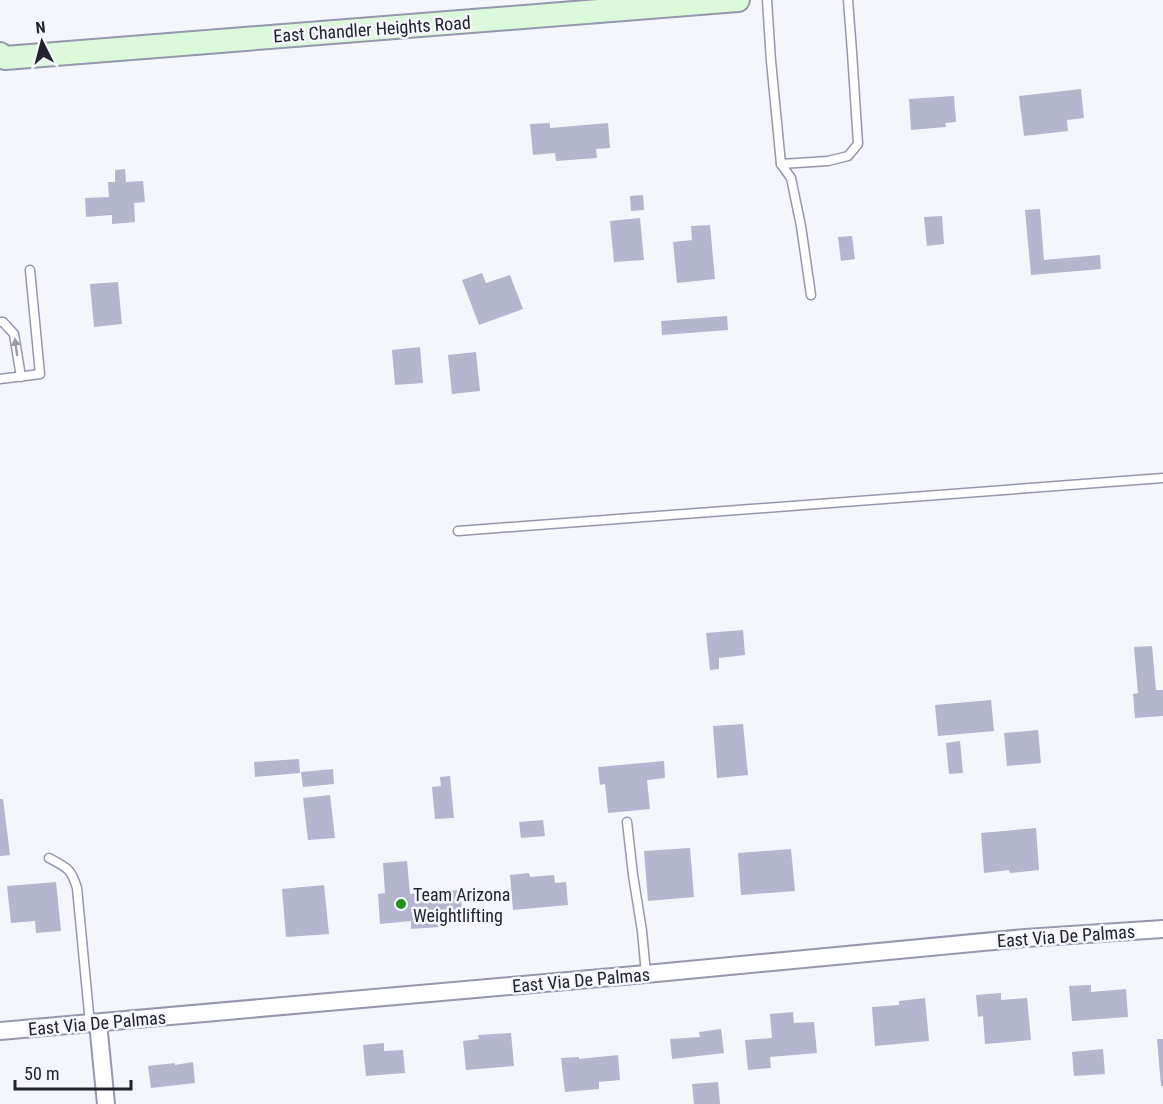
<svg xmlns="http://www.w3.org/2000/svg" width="1163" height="1104" font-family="'Roboto Condensed',sans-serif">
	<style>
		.building { fill: #b3b6cd }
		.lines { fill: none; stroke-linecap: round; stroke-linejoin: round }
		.lane-casing { stroke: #9497ad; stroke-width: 11 }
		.street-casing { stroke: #9497ad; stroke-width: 20 }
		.secondary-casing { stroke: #9497ad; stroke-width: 26 }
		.lane { stroke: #fff; stroke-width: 8 }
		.street { stroke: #fff; stroke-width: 16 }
		.secondary { stroke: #ddf9db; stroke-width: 22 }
		.oneway { fill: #9c9ca0 }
		.poi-dot { fill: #22921c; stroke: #f5f6fb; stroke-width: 2 }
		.labels { text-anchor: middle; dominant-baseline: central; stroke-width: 5; stroke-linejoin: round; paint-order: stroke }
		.street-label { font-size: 18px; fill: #22232c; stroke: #f5f6fb }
		.poi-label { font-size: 18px; fill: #22232c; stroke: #f5f6fb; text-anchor: start }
	</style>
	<rect width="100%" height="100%" fill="#f5f6fb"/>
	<g class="building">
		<path d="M 1081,89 L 1084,118 L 1067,120 L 1068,131 L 1024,136 L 1019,96 Z"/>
		<path d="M 954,96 L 956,122 L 945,123 L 946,127 L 911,130 L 909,99 Z"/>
		<path d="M 550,123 L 550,128 L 608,123 L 610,148 L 596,149 L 597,158 L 556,161 L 555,153 L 533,155 L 530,124 Z"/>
		<path d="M 125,169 L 126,182 L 143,181 L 145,202 L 134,203 L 135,222 L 112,224 L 112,215 L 86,217 L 85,198 L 109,197 L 108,182 L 115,182 L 115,170 Z"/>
		<path d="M 643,195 L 644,210 L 631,211 L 630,196 Z"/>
		<path d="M 1040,209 L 1044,260 L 1100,255 L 1101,269 L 1031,275 L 1025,210 Z"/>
		<path d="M 942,216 L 944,244 L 927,246 L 924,217 Z"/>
		<path d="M 640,218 L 644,260 L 614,262 L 610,221 Z"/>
		<path d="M 710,225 L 715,279 L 677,283 L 673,242 L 692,240 L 691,226 Z"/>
		<path d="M 852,236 L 855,259 L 841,261 L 838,237 Z"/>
		<path d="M 482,273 L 486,283 L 510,275 L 523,309 L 479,325 L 462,280 Z"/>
		<path d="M 118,282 L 122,324 L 94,327 L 90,284 Z"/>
		<path d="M 727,316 L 728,330 L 662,335 L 661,321 Z"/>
		<path d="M 420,347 L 423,383 L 395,385 L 392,350 Z"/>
		<path d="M 476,352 L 480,391 L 452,394 L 448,355 Z"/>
		<path d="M 743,630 L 745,655 L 719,658 L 719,669 L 710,670 L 706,633 Z"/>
		<path d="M 1152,646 L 1156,690 L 1163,690 L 1163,716 L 1135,718 L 1133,694 L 1138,693 L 1134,647 Z"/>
		<path d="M 991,700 L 994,731 L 938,736 L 935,705 Z"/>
		<path d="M 743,724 L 748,775 L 717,778 L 713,726 Z"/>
		<path d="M 1038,730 L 1041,763 L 1007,766 L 1004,733 Z"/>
		<path d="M 960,741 L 963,773 L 949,774 L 946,743 Z"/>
		<path d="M 299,759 L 300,773 L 255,777 L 254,762 Z"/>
		<path d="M 664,761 L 665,778 L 647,780 L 650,809 L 608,813 L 605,784 L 600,785 L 598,767 Z"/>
		<path d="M 333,769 L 334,784 L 303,787 L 301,772 Z"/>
		<path d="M 450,776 L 454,818 L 435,819 L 432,787 L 441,786 L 440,777 Z"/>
		<path d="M 330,795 L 335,838 L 308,840 L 303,798 Z"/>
		<path d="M 0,799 L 3,799 L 10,855 L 0,856 Z"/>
		<path d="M 543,820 L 545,836 L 521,838 L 519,822 Z"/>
		<path d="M 1036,828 L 1039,870 L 1010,873 L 1009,870 L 984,873 L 981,833 Z"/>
		<path d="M 690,848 L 694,897 L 648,901 L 644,851 Z"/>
		<path d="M 791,849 L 795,891 L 741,895 L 738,853 Z"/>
		<path d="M 407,861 L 410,894 L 460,890 L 462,910 L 455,910 L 456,922 L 439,924 L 439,927 L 411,929 L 411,921 L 380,924 L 378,894 L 385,893 L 383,863 Z"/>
		<path d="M 529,873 L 530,877 L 554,875 L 555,883 L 566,882 L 568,905 L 513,910 L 510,875 Z"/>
		<path d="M 56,882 L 61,931 L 36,933 L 35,921 L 11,923 L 7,886 Z"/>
		<path d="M 324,885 L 329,934 L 286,937 L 282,889 Z"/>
		<path d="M 1091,985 L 1091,992 L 1126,989 L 1128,1017 L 1072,1021 L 1069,986 Z"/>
		<path d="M 1001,993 L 1001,1000 L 1027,998 L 1031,1040 L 985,1044 L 983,1016 L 978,1017 L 976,995 Z"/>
		<path d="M 925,998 L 929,1041 L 875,1046 L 872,1007 L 899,1005 L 899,1001 Z"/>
		<path d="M 793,1012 L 794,1023 L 814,1022 L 817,1053 L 770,1057 L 771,1068 L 748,1070 L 745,1040 L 772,1038 L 770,1014 Z"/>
		<path d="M 721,1029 L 724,1053 L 672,1059 L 670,1039 L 700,1037 L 699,1032 Z"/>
		<path d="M 511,1033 L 514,1066 L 466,1070 L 463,1041 L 479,1039 L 478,1035 Z"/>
		<path d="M 1157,1039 L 1163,1039 L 1163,1086 L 1161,1086 Z"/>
		<path d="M 384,1043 L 384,1051 L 403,1050 L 405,1073 L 366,1076 L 363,1045 Z"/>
		<path d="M 1103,1049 L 1105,1074 L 1074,1076 L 1072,1052 Z"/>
		<path d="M 618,1055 L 620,1080 L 599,1082 L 599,1089 L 565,1092 L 561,1058 L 579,1057 L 579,1059 Z"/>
		<path d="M 193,1062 L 195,1083 L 151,1088 L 148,1066 L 175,1063 L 175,1065 Z"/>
		<path d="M 718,1082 L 720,1104 L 694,1104 L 692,1084 Z"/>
	</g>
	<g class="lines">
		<defs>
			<g id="lane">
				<path d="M 767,0 L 771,61 L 781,164 L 791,178 L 801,226 L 811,295"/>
				<path d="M 781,164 L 828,161 L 848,156 L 858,144 L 852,52 L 848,0"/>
				<path d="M 0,322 L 3,322 L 14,334 L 21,377"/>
				<path d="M 0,379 L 40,374 L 30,270"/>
				<path d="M 458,531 L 1163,478"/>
				<path d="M 627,822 L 633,875 L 642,931 L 646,974"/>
				<path d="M 49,858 C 67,868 71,868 77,888 L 90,1024"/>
			</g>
			<g id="street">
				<path d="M 98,1023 L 106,1104"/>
				<path d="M 0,1031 L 646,974 L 1025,938 L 1163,929"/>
			</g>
			<path id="secondary" d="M 0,54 L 5,58 L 738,0"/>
		</defs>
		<use href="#lane" class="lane-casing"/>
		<use href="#street" class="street-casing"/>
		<use href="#secondary" class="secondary-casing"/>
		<use href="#lane" class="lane"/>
		<use href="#street" class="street"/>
		<use href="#secondary" class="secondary"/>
	</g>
	<defs><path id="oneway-solid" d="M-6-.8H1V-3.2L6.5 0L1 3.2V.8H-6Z" transform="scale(1.5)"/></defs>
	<use class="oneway" href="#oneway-solid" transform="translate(16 347) rotate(-98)"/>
	<circle class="poi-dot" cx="401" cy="904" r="6"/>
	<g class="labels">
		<g class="street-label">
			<text transform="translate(372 29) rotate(-4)">East Chandler Heights Road</text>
			<text transform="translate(1066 936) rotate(-4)">East Via De Palmas</text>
			<text transform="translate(581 980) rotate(-5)">East Via De Palmas</text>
			<text transform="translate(97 1023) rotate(-5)">East Via De Palmas</text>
		</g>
		<g class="poi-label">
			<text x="413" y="894">Team Arizona<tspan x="413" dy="21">Weightlifting</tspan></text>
		</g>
	</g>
	<g transform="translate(42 42) rotate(354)" stroke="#f5f6fb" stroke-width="4.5" paint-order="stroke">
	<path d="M0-4.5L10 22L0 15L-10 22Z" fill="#22232c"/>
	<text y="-9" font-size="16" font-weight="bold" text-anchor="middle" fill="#22232c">N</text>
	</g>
	<path d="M15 1080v9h116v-9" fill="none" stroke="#22232c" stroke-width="3"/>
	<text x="24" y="1080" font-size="18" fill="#22232c" stroke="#f5f6fb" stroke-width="4.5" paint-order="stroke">50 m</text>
</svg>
